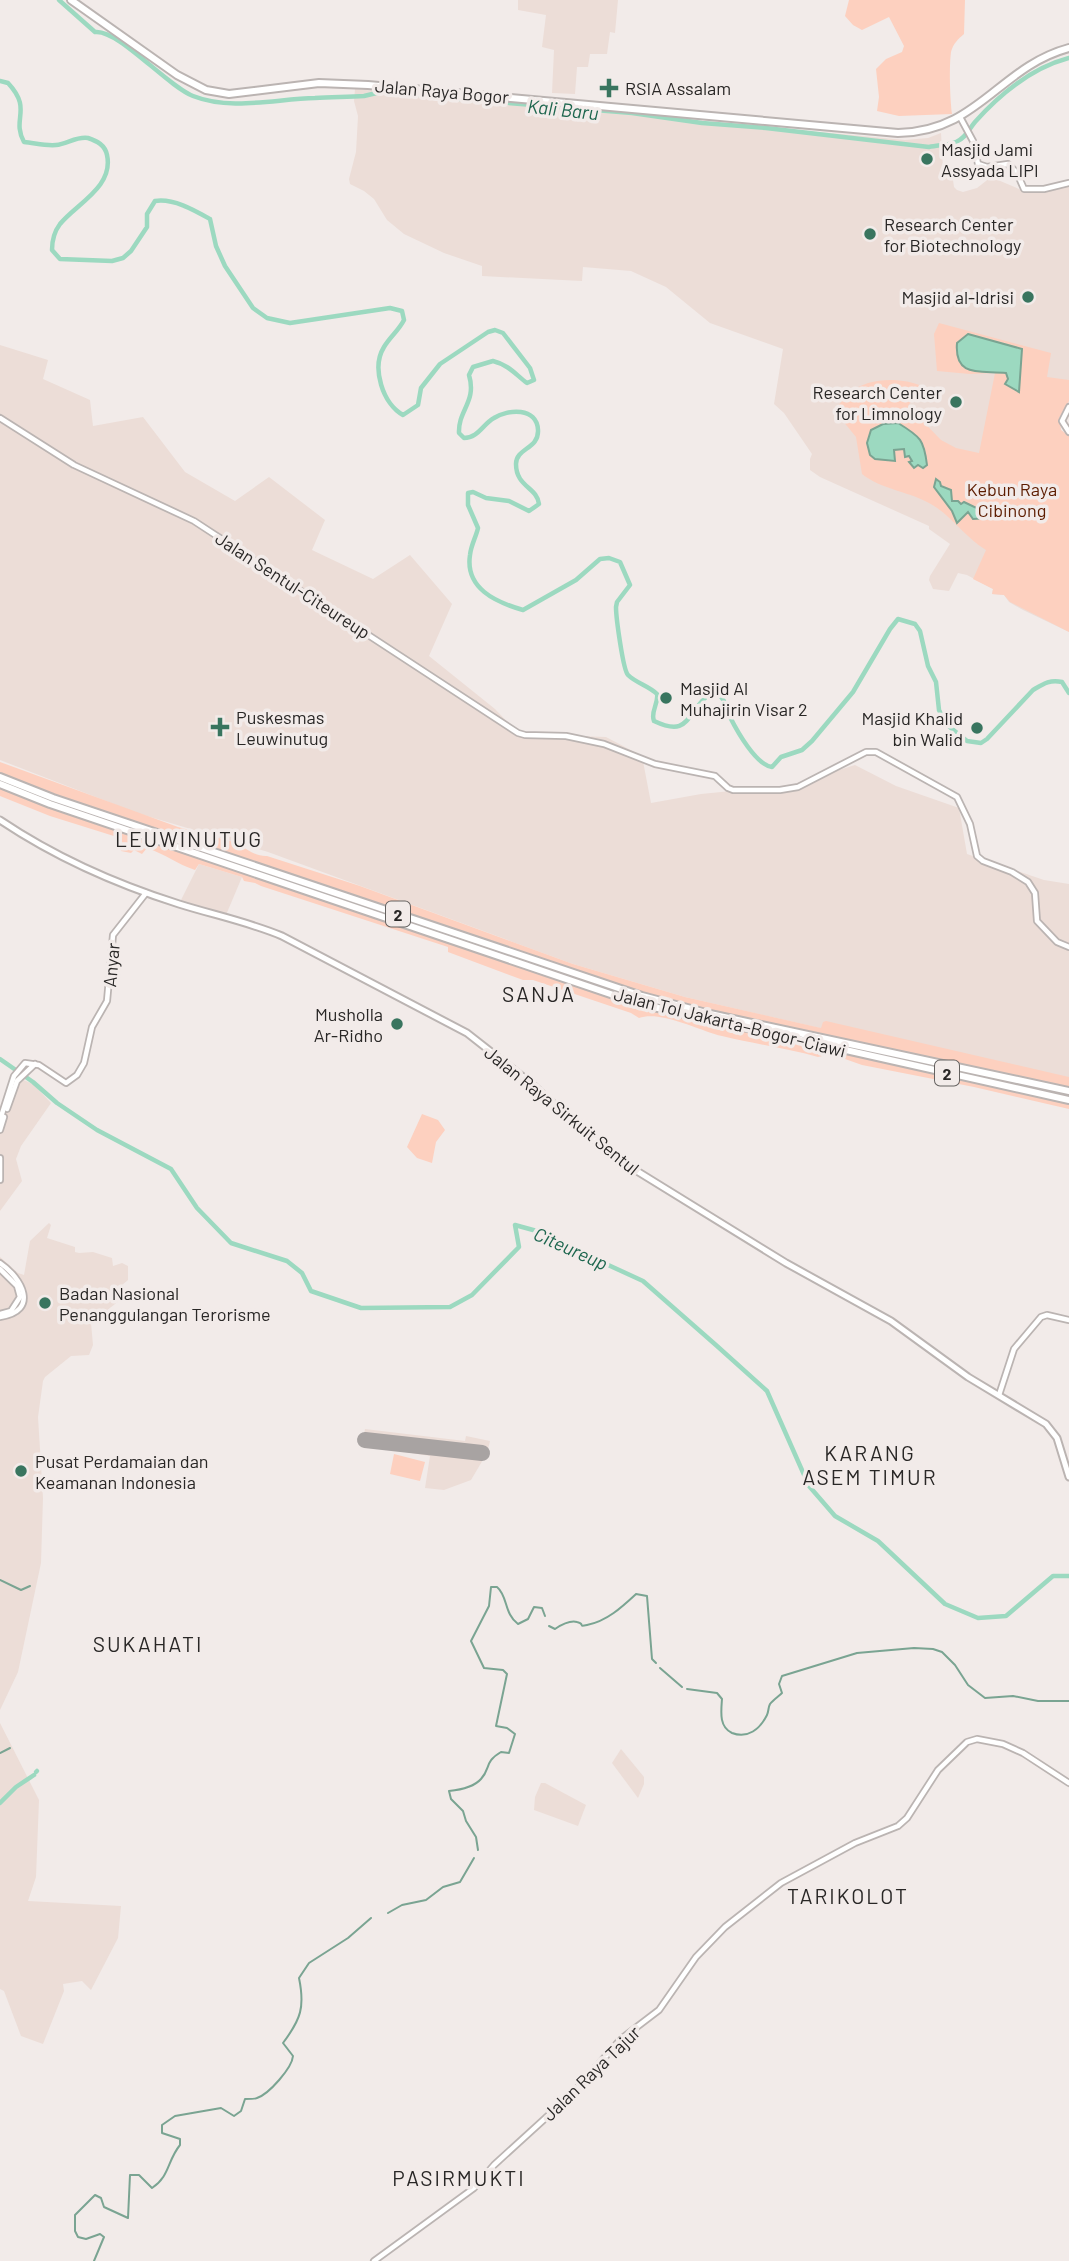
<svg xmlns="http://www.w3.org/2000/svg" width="1069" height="2261" font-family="Barlow,sans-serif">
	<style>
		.built { fill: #ecddd7 }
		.green { fill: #fdd0bf }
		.water { fill: #9cd9c0; stroke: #7aa492; stroke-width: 2 }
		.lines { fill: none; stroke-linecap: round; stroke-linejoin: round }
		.stream { stroke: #7aa492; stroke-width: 2 }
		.river { stroke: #9cd9c0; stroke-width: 4.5 }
		.runway { stroke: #a8a3a2; stroke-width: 16 }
		.secondary-casing { stroke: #bbb4b2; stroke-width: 8 }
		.primary-casing { stroke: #bbb4b2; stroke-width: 9 }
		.highway-casing { stroke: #bbb4b2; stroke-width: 10 }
		.secondary { stroke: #fff; stroke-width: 4.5 }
		.primary { stroke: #fff; stroke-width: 5 }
		.highway { stroke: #fff; stroke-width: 6 }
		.poi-dot { fill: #39755f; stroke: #f2ebe9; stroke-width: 2.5 }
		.labels { text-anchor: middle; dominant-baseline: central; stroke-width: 7; stroke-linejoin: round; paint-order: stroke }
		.shield { fill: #f2ebe9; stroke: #656260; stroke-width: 2 }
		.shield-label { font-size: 16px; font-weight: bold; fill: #292726 }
		.poi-label { font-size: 18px; fill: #292726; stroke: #f2ebe9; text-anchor: start }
		.street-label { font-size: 18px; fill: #292726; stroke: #f2ebe9 }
		.park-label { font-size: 18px; fill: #5d1d00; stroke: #f2ebe9 }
		.water-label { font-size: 19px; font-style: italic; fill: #1d664e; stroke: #f2ebe9 }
		.quarter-label { font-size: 21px; letter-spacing: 2px; fill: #292726; stroke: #f2ebe9 }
	</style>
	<rect width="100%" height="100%" fill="#f2ebe9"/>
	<g class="built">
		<path d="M 518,0 L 618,0 L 615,33 L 610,32 L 607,54 L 590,54 L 588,67 L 577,67 L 575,94 L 552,93 L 554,50 L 542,47 L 546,15 L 518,10 Z"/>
		<path d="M 355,89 L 905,140 L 928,138 L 941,133 L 943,168 L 951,166 L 954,187 L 957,190 L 963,192 L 977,188 L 991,177 L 1026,192 L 1043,192 L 1069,185 L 1069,401 L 1059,418 L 1061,430 L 1069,436 L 1069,632 L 1023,610 L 1009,602 L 1004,595 L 992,594 L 993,589 L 967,575 L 958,573 L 949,591 L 933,589 L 929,580 L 930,576 L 950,544 L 929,529 L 929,526 L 820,477 L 810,470 L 810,459 L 812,454 L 784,413 L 774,404 L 783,349 L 710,323 L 666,287 L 631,271 L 583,267 L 582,281 L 482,276 L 482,266 L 444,253 L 404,234 L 387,220 L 374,199 L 364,191 L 350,184 L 349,179 L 356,152 L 358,116 L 354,101 Z"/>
		<path d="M 0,345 L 48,360 L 43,379 L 90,400 L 93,426 L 143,417 L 185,472 L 235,501 L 269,477 L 325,520 L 312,550 L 373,579 L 410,555 L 452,604 L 429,656 L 495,709 L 519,734 L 606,737 L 642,756 L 651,803 L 701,794 L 792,785 L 855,765 L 896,786 L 959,808 L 967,854 L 1044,880 L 1069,884 L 1069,1079 L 898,1046 L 685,997 L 573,964 L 268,852 L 137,813 L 0,760 Z"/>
		<path d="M 199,864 L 242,877 L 226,915 L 180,902 Z"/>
		<path d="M 14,1076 L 33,1084 L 51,1103 L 21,1146 L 16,1159 L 22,1181 L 0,1211 L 0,1109 Z"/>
		<path d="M 49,1223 L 51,1225 L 47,1238 L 75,1247 L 75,1252 L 79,1253 L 93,1252 L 112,1258 L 113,1266 L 122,1263 L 128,1266 L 128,1280 L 122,1285 L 120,1300 L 91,1323 L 93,1345 L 89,1355 L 71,1356 L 45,1377 L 43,1381 L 38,1417 L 43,1498 L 41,1563 L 18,1672 L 0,1710 L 0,1257 L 18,1273 L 24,1275 L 30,1241 Z"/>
		<path d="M 365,1429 L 465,1441 L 466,1436 L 490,1441 L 487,1453 L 471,1480 L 444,1490 L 425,1488 L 430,1456 L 362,1445 Z"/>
		<path d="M 0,1723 L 39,1800 L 36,1877 L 28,1901 L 121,1906 L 118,1938 L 91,1990 L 82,1981 L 63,1984 L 64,1991 L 43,2044 L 21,2036 L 4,1991 L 0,1989 Z"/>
		<path d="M 621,1749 L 644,1777 L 644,1784 L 638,1798 L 612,1763 Z"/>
		<path d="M 541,1783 L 545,1783 L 586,1805 L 578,1826 L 534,1810 L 535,1797 Z"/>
	</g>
	<g class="green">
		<path d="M 849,0 L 965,0 L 964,34 C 958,39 953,44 951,52 C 949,67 950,98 952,114 L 899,116 L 877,111 L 879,97 L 876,69 L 886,59 L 902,52 L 904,46 L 889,17 L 862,30 L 853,25 L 845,16 Z"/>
		<path d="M 939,323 L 1051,353 L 1047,377 L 1069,380 L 1069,401 L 1059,418 L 1061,430 L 1069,436 L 1069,632 L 1010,602 L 1004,595 L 992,594 L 993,589 L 973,579 L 986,550 C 964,537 950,513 927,502 C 906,491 881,489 862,474 L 856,437 L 834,410 C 839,405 844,398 849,393 C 868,377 901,377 922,386 L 908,406 L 941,440 L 956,448 L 979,453 L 995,373 L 970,374 L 937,371 L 934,334 Z"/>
		<path d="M 0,762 L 178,827 L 241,844 C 246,851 260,857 267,856 L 360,886 L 573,964 L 685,997 L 821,1028 L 823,1022 L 826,1021 L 1069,1077 L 1069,1091 L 642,996 L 0,777 Z"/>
		<path d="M 0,784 L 640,1004 L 926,1068 L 1069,1103 L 1069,1109 L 974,1087 L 862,1065 L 831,1054 L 818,1057 C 787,1048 754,1044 722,1036 C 700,1031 661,1010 639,1018 L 631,1013 L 533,980 L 523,980 L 448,952 L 448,947 L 261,886 L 255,883 L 244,881 L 242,877 L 199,864 L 195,870 C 177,864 165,854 147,848 L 142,854 L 134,850 L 131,853 L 121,851 L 117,837 L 50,816 L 0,796 Z"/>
		<path d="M 422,1114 L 438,1120 L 445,1130 L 436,1142 L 432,1163 L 417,1158 L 407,1147 Z"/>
		<path d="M 394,1454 L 425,1462 L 420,1481 L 390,1474 Z"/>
	</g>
	<g class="water">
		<path d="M 968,334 L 1022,349 L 1019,392 L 1005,384 L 1008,379 L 1006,373 C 982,370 954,379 957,343 Z"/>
		<path d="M 898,423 C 921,437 924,440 927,465 L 923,468 L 918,465 L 914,468 L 909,462 L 912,461 L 909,456 L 905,457 L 904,449 L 894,450 L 895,461 L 875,459 L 870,455 L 867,443 L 871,430 L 883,424 Z"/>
		<path d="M 936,479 L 940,482 L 941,486 L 951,490 L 952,501 L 958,501 L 961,504 L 964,502 L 991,515 L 991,518 L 973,519 L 968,512 L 957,523 L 952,511 L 934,487 Z"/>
	</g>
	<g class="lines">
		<g class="stream">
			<path d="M 0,1580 L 21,1590 L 30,1586"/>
			<path d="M 549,1626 L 555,1629 C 561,1625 569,1620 577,1622 C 586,1624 577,1627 587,1625 C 607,1621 622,1607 636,1594 L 647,1596 L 652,1659 L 656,1663"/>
			<path d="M 660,1668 L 682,1687"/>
			<path d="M 687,1689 L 717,1693 L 722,1699 C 721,1712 719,1727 732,1733 C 748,1739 760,1729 767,1715 C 769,1710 768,1708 770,1704 C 773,1700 779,1696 782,1693 L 779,1684 L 782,1676 L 857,1653 L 914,1648 L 933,1649 L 942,1652 L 955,1665 L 968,1685 L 985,1698 L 1013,1696 L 1038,1701 L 1069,1701"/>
			<path d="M 0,1753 L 10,1748"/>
			<path d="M 478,1850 L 476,1837 L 466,1821 L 463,1811 L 451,1799 L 449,1791 C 459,1790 473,1788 481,1779 C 491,1768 484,1762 501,1752 L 509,1753 L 515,1734 L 507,1728 L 496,1726 L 507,1674 L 503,1670 L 484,1668 L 471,1641 L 489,1606 L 491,1587 L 497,1587 C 508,1596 504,1614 518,1624 L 528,1619 L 534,1607 L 542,1608 L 545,1616"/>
			<path d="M 388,1913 L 402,1905 L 426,1900 L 443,1887 L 460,1882 L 474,1858"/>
			<path d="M 94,2261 L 104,2237 L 100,2234 L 86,2239 L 78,2237 L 75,2231 L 75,2215 L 95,2195 L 101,2198 L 104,2207 L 128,2218 L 130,2175 L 139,2175 L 152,2188 C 170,2176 167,2161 180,2145 L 180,2139 L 162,2133 L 162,2125 L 175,2116 L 221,2108 L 234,2116 L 241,2111 L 245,2099 C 246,2099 256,2099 257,2098 C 269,2094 292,2068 293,2056 L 283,2043 C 301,2019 305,2007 299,1978 L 309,1963 L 348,1938 L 371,1918"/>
		</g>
		<g class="river">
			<path d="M 59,0 L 95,32 C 118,29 166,85 193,96 C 231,111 275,99 315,98 C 332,97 348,97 364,96 L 385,91 L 436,97 L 632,113 L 702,123 L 766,128 L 929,147 C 938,145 948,145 956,142 C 966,138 969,129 975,122 C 1001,93 1031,68 1069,58"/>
			<path d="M 0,81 L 8,83 C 33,110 11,118 24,142 C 35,143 45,146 56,145 C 67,144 77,136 88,138 C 97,141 105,145 107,155 C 114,187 76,204 60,224 C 54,232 52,241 52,250 L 60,259 L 112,261 L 123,258 L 131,251 L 147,227 L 147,214 L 155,201 C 173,198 194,210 210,219 L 216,246 L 225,266 L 253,308 L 267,318 L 290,323 L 390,308 L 402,311 L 404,320 C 399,330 390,337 384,347 C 371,368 383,404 403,415 L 418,405 L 421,388 L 440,364 L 488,332 L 495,330 L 503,333 L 530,368 L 534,380 L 527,383 C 516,375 509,365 493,361 L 473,367 L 469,375 C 477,402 458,410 459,433 L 464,438 C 478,438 483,424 494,418 C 508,409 537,407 538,430 C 539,449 516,448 516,464 C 516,487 537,487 539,504 L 529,511 L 509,501 L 486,498 L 473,492 L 468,493 L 468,505 L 478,528 C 476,537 471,545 470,555 C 465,588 495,602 523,610 L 576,580 L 600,559 L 609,558 L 620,562 L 630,585 L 617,602 L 616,607 C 616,617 623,670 628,675 C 636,683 649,686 657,694 C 659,703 650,712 654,721 C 688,737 685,717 707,696 L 717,694 C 726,699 726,708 730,717 C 737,731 756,765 772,767 L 781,757 L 802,750 L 812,741 L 853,692 L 890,629 L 898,619 L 915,624 L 920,631 L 928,666 L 936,682 L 939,710 L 946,724 L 967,741 L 981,743 L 987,739 L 1033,690 C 1043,684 1050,679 1062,682 L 1069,693"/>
			<path d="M 0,1059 L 33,1082 L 57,1103 L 97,1130 L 171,1169 L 197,1208 L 231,1243 L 287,1261 L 302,1273 L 311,1291 L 361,1308 L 450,1307 L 472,1295 L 519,1247 L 515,1225 L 544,1233 L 569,1247 L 643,1281 L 717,1346 L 767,1391 L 809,1486 L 835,1516 L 878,1541 L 945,1604 L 978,1618 L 1006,1616 L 1053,1576 L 1069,1576"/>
			<path d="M 36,1772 L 37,1771"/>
			<path d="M 0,1803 L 16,1787 L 34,1775"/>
		</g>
		<path class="runway" d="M 365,1440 L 482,1453"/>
		<defs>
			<g id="secondary">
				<path d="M 960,117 L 973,141 L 978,164 L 987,167 L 1008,164 L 1017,173 L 1024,189 L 1044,189 L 1069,183"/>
				<path d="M 1069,407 L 1062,421 L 1069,432"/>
				<path d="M 0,418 L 74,465 L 194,521 L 518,733 L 525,735 L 566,736 L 604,744 L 655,764 L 715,776 L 728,788 L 733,790 L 780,790 L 798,787 L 866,752 L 876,752 L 957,797 L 970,824 L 977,856 L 983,861 L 1012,872 L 1028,882 L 1035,893 L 1037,921 L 1057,942 L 1069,947"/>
				<path d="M 7,1109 L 17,1081 L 35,1064"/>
				<path d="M 0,1120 L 14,1076 L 25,1063 L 39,1065 L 66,1083 L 77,1075 L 84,1063 L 92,1027 L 107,1001 L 113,935 L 146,893"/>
				<path d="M 0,1130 L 4,1117"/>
				<path d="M 0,1158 L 0,1180"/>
				<path d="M 0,1263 C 22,1278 40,1311 0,1317"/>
				<path d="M 0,1269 L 17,1286 L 20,1297 L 11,1311 L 0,1314"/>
				<path d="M 999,1395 L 1014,1349 L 1041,1317 L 1047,1315 L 1069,1320"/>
				<path d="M 374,2261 L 474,2188 L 494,2165 L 573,2093 L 621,2039 L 659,2010 L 696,1957 L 725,1927 L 781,1883 L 855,1843 L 898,1826 L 907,1818 L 938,1770 L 967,1742 L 977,1739 L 1003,1744 L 1023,1753 L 1069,1783"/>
			</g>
			<path id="primary" d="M 0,820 C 55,857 116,884 179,904 C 214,915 249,922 282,936 L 467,1033 L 532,1084 L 583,1131 L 632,1168 L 786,1263 L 891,1321 L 968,1377 L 1046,1424 L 1057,1438 L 1069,1477"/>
			<g id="highway">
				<path d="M 71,0 L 177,75 L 206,90 L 229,94 L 319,83 L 368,85 L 898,133 C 978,132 999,67 1069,48"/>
				<path d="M 0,777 L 53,798 L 642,996 L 710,1014 L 1069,1091"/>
				<path d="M 0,784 L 50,804 L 640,1004 L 1069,1100"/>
			</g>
		</defs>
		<use href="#secondary" class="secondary-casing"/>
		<use href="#primary" class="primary-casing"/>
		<use href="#highway" class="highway-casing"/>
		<use href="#secondary" class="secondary"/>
		<use href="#primary" class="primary"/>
		<use href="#highway" class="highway"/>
	</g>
	<g class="poi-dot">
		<path d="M605.5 77.5h7v7h7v7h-7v7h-7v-7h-7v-7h7z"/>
		<circle cx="927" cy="159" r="7"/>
		<circle cx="870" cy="234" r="7"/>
		<circle cx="1028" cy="297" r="7"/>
		<circle cx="956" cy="402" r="7"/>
		<circle cx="666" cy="698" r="7"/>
		<path d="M216.5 716.5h7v7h7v7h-7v7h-7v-7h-7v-7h7z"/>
		<circle cx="977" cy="728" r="7"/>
		<circle cx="397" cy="1024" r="7"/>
		<circle cx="45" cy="1303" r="7"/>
		<circle cx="21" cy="1471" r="7"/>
	</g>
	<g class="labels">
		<g class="shield">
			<rect x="386" y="901.5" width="24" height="25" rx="5"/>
			<rect x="935" y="1060.5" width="24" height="25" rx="5"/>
		</g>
		<g class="shield-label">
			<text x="398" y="914">2</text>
			<text x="947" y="1073">2</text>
		</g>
		<g class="poi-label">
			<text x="625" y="88">RSIA Assalam</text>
			<text x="941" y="149">Masjid Jami<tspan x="941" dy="21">Assyada LIPI</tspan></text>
			<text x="884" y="224">Research Center<tspan x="884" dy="21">for Biotechnology</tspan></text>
			<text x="1014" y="297" text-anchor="end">Masjid al-Idrisi</text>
			<text x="942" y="392" text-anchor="end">Research Center<tspan x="942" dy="21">for Limnology</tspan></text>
			<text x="680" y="688">Masjid Al<tspan x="680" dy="21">Muhajirin Visar 2</tspan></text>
			<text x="236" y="717">Puskesmas<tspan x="236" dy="21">Leuwinutug</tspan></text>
			<text x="963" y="718" text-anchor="end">Masjid Khalid<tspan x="963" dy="21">bin Walid</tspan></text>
			<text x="383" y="1014" text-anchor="end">Musholla<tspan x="383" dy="21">Ar-Ridho</tspan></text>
			<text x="59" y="1293">Badan Nasional<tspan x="59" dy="21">Penanggulangan Terorisme</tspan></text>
			<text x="35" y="1461">Pusat Perdamaian dan<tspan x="35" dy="21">Keamanan Indonesia</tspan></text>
		</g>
		<g class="street-label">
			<text transform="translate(442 91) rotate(5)">Jalan Raya Bogor</text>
			<text transform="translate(293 585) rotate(33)">Jalan Sentul-Citeureup</text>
			<text transform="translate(111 965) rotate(-85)">Anyar</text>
			<text transform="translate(730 1022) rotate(14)">Jalan Tol Jakarta–Bogor–Ciawi</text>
			<text transform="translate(562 1110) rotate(39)">Jalan Raya Sirkuit Sentul</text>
			<text transform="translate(591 2073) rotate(-44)">Jalan Raya Tajur</text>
		</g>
		<g class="park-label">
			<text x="1012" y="489">Kebun Raya<tspan x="1012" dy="21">Cibinong</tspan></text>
		</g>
		<g class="water-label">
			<text transform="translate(563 109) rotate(6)">Kali Baru</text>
			<text transform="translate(571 1248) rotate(24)">Citeureup</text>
		</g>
		<g class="quarter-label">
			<text x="189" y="838">LEUWINUTUG</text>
			<text x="539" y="993">SANJA</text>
			<text x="870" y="1452">KARANG<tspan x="870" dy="24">ASEM TIMUR</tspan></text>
			<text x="148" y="1643">SUKAHATI</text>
			<text x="848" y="1895">TARIKOLOT</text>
			<text x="459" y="2177">PASIRMUKTI</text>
		</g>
	</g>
</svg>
